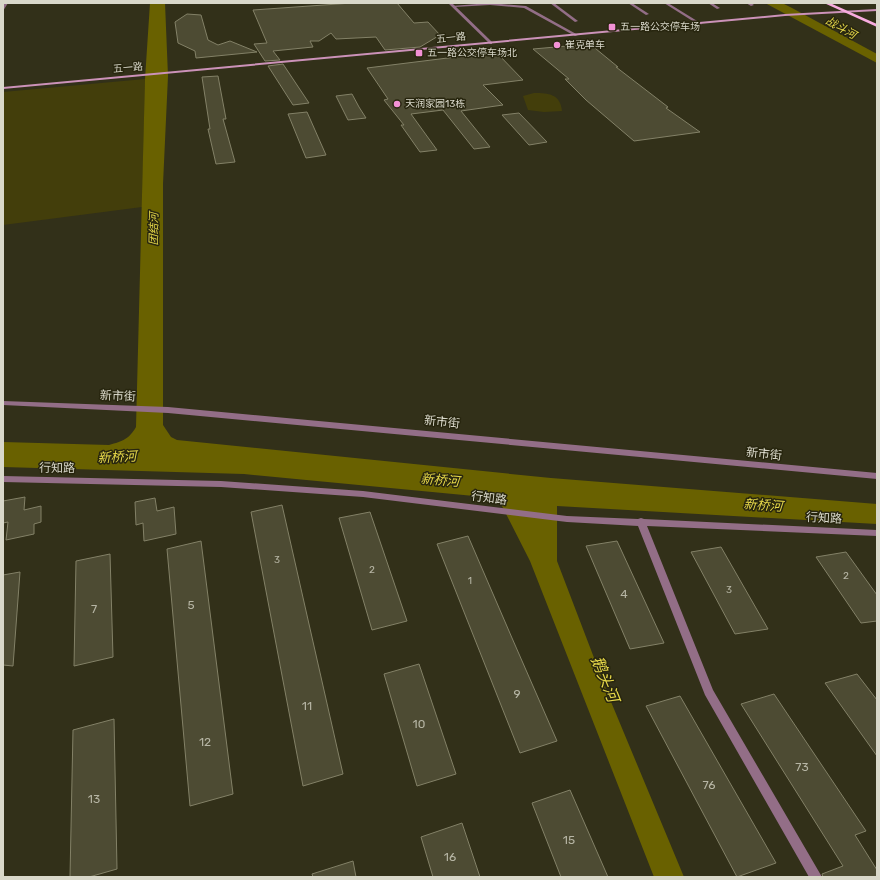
<svg xmlns="http://www.w3.org/2000/svg" width="880" height="880" font-family="Rubik,'Noto Sans SC',sans-serif">
	<style>
		.green { fill: #433e0b }
		.water { fill: #696100 }
		.building { fill: #4d4b33; stroke: #838167 }
		.lines { fill: none; stroke-linecap: round; stroke-linejoin: round }
		.service { fill: #936e87; fill-rule: evenodd }
		.minor { fill: #936e87; fill-rule: evenodd }
		.tertiary { fill: #936e87; fill-rule: evenodd }
		.secondary { fill: #cc92b9; fill-rule: evenodd }
		.primary { fill: #f8acdf; fill-rule: evenodd }
		.poi-dot { fill: #f391d5; stroke: #28260f; stroke-width: 1.5 }
		.labels { text-anchor: middle; dominant-baseline: central; stroke-width: 3; stroke-linejoin: round; paint-order: stroke }
		.far-poi-label { font-size: 10px; fill: #d9d8ca; stroke: #28260f; text-anchor: start }
		.far-street-label { font-size: 10px; fill: #d9d8ca; stroke: #28260f }
		.number-label { font-size: 10px; fill: #b6b5a4 }
		.far-water-label { font-size: 11px; font-style: italic; fill: #e6d849; stroke: #28260f }
		.street-label { font-size: 12px; fill: #d9d8ca; stroke: #28260f }
		.near-number-label { font-size: 12px; fill: #b6b5a4 }
		.water-label { font-size: 13px; font-style: italic; fill: #e6d849; stroke: #28260f }
		.near-water-label { font-size: 16px; font-style: italic; fill: #e6d849; stroke: #28260f }
	</style>
	<rect width="100%" height="100%" fill="#323019"/>
	<g class="green">
		<path d="M 145,79 L 142,207 L 3,225 L 3,92 Z"/>
		<path d="M 534,93 C 549,93 560,94 562,111 L 544,112 L 528,110 L 523,96 Z"/>
	</g>
	<g class="water">
		<path d="M 150,3 L 165,3 L 168,76 L 163,184 L 163,425 L 171,437 L 177,440 L 551,478 L 877,504 L 877,524 L 557,506 L 557,561 L 609,697 L 684,877 L 654,877 L 530,561 L 501,504 L 495,498 L 244,474 L 3,467 L 3,442 L 109,445 C 123,441 129,439 136,427 L 145,79 Z"/>
		<path d="M 765,3 L 782,3 L 792,8 L 877,54 L 877,63 Z"/>
	</g>
	<g class="building">
		<path d="M 352,3 L 397,3 L 414,23 L 428,22 L 440,35 L 420,47 L 385,50 L 376,37 L 336,39 L 331,33 L 319,41 L 310,41 L 313,47 L 273,51 L 280,60 L 265,61 L 254,44 L 267,43 L 253,10 Z"/>
		<path d="M 187,14 L 201,15 L 208,40 L 218,45 L 230,41 L 257,52 L 196,58 L 195,51 L 178,43 L 175,22 Z"/>
		<path d="M 590,44 L 618,67 L 616,67 L 668,107 L 666,108 L 700,132 L 634,141 L 586,100 L 565,79 L 569,79 L 533,49 Z"/>
		<path d="M 496,52 L 523,80 L 483,85 L 503,105 L 461,111 L 490,147 L 474,149 L 443,110 L 411,114 L 437,150 L 420,152 L 401,125 L 404,125 L 384,100 L 388,99 L 367,68 Z"/>
		<path d="M 283,64 L 309,103 L 293,105 L 268,66 Z"/>
		<path d="M 218,76 L 226,119 L 223,119 L 235,162 L 216,164 L 208,129 L 210,129 L 202,77 Z"/>
		<path d="M 352,94 L 359,107 L 366,118 L 348,120 L 336,96 Z"/>
		<path d="M 307,112 L 326,155 L 306,158 L 288,114 Z"/>
		<path d="M 519,113 L 547,142 L 529,145 L 502,115 Z"/>
		<path d="M 25,497 L 24,510 L 41,506 L 41,522 L 34,524 L 34,534 L 6,540 L 8,522 L 3,523 L 3,501 Z"/>
		<path d="M 155,498 L 157,511 L 174,507 L 176,534 L 144,541 L 143,523 L 136,525 L 135,502 Z"/>
		<path d="M 282,505 L 343,774 L 303,786 L 251,512 Z"/>
		<path d="M 370,512 L 407,621 L 372,630 L 339,518 Z"/>
		<path d="M 468,536 L 512,638 L 557,741 L 520,753 L 437,544 Z"/>
		<path d="M 201,541 L 233,794 L 190,806 L 167,549 Z"/>
		<path d="M 617,541 L 664,643 L 630,649 L 586,546 Z"/>
		<path d="M 721,547 L 768,629 L 735,634 L 691,552 Z"/>
		<path d="M 846,552 L 877,595 L 877,621 L 861,623 L 816,557 Z"/>
		<path d="M 110,554 L 113,657 L 74,666 L 76,561 Z"/>
		<path d="M 20,572 L 13,666 L 3,665 L 3,575 Z"/>
		<path d="M 419,664 L 456,774 L 417,786 L 384,674 Z"/>
		<path d="M 857,674 L 877,700 L 877,756 L 825,683 Z"/>
		<path d="M 774,694 L 866,831 L 855,835 L 877,870 L 877,877 L 823,877 L 822,874 L 843,866 L 741,704 Z"/>
		<path d="M 680,696 L 776,863 L 737,877 L 646,706 Z"/>
		<path d="M 114,719 L 117,869 L 89,877 L 70,877 L 73,730 Z"/>
		<path d="M 570,790 L 608,877 L 561,877 L 532,803 Z"/>
		<path d="M 462,823 L 480,877 L 433,877 L 421,837 Z"/>
		<path d="M 353,861 L 356,877 L 313,877 L 312,874 Z"/>
	</g>
	<g class="lines">
		<g class="service">
			<path d="M 489,3 L 526,6 L 578,35 L 575,36 L 524,8 L 490,5 L 454,7 L 452,6 Z"/>
			<path d="M 550,3 L 554,3 L 578,21 L 575,22 Z"/>
			<path d="M 628,3 L 632,3 L 649,14 L 646,15 Z"/>
			<path d="M 708,3 L 712,3 L 720,8 L 717,9 Z"/>
			<path d="M 746,3 L 751,3 L 754,5 L 751,6 Z"/>
		</g>
		<g class="minor">
			<path d="M 664,3 L 668,3 L 702,24 L 699,25 Z"/>
			<path d="M 3,476 L 221,481 L 363,491 L 567,516 L 638,519 L 641,518 L 644,519 L 877,530 L 877,536 L 647,526 L 713,690 L 822,877 L 809,877 L 705,695 L 638,526 L 567,522 L 363,497 L 221,487 L 3,482 Z"/>
		</g>
		<g class="tertiary">
			<path d="M 4,3 L 8,3 L 3,11 Z"/>
			<path d="M 448,3 L 452,3 L 492,42 L 492,44 L 490,44 Z"/>
			<path d="M 3,401 L 168,407 L 877,473 L 877,479 L 168,413 L 3,405 Z"/>
		</g>
		<path class="secondary" d="M 877,9 L 877,11 L 785,16 L 3,89 L 3,87 L 785,14 Z"/>
		<path class="primary" d="M 824,3 L 830,3 L 877,24 L 877,27 Z"/>
	</g>
	<g class="poi-dot">
		<rect x="608" y="23" width="8" height="8" rx="2"/>
		<circle cx="557" cy="45" r="4"/>
		<rect x="415" y="49" width="8" height="8" rx="2"/>
		<circle cx="397" cy="104" r="4"/>
	</g>
	<g class="labels">
		<g class="far-poi-label">
			<text x="620" y="27">五一路公交停车场</text>
			<text x="565" y="45">崔克单车</text>
			<text x="427" y="53">五一路公交停车场北</text>
			<text x="405" y="104">天润家园13栋</text>
		</g>
		<g class="far-street-label">
			<text transform="translate(451 38) rotate(-6)">五一路</text>
			<text transform="translate(128 68) rotate(-5)">五一路</text>
		</g>
		<g class="number-label">
			<text x="277" y="560">3</text>
			<text x="372" y="570">2</text>
			<text x="846" y="576">2</text>
			<text x="470" y="581">1</text>
			<text x="729" y="590">3</text>
		</g>
		<g class="far-water-label">
			<text transform="translate(841 28) rotate(29)">战斗河</text>
			<text transform="translate(154 229) rotate(-89)">团结河</text>
		</g>
		<g class="street-label">
			<text transform="translate(118 396) rotate(2)">新市街</text>
			<text transform="translate(442 422) rotate(6)">新市街</text>
			<text transform="translate(764 454) rotate(6)">新市街</text>
			<text transform="translate(57 468) rotate(1)">行知路</text>
			<text transform="translate(489 498) rotate(7)">行知路</text>
			<text transform="translate(824 518) rotate(3)">行知路</text>
		</g>
		<g class="near-number-label">
			<text x="624" y="594">4</text>
			<text x="191" y="605">5</text>
			<text x="94" y="609">7</text>
			<text x="517" y="694">9</text>
			<text x="307" y="706">11</text>
			<text x="419" y="724">10</text>
			<text x="205" y="742">12</text>
			<text x="802" y="767">73</text>
			<text x="709" y="785">76</text>
			<text x="94" y="799">13</text>
			<text x="569" y="840">15</text>
			<text x="450" y="857">16</text>
		</g>
		<g class="water-label">
			<text transform="translate(117 457) rotate(-3)">新桥河</text>
			<text transform="translate(440 480) rotate(5)">新桥河</text>
			<text transform="translate(763 505) rotate(4)">新桥河</text>
		</g>
		<g class="near-water-label">
			<text transform="translate(605 679) rotate(68)">鹅头河</text>
		</g>
	</g>
	<rect width="880" height="880" fill="none" stroke="#d9d8ca" stroke-width="8"/>
</svg>
